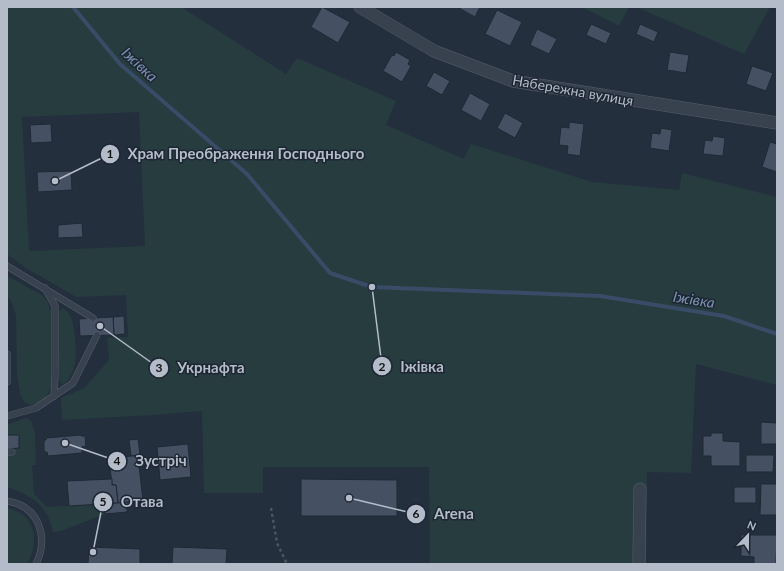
<svg xmlns="http://www.w3.org/2000/svg" width="784" height="571" font-family="Lato,sans-serif">
	<style>
		.green { fill: #263c3f; fill-rule: evenodd }
		.lines { fill: none; stroke-linecap: round; stroke-linejoin: round }
		.stream { stroke: #394c67; stroke-width: 4 }
		.building { fill: #455162; stroke: #1f2835 }
		.service-casing { stroke: #565f6c; stroke-width: 7 }
		.minor-casing { stroke: #565f6c; stroke-width: 13 }
		.path { stroke: #44595c; stroke-width: 2.5; stroke-dasharray: 3 3; stroke-linecap: butt }
		.service { stroke: #38414e; stroke-width: 6 }
		.minor { stroke: #38414e; stroke-width: 12 }
		.labels { text-anchor: middle; dominant-baseline: central; stroke-width: 3; stroke-linejoin: round; paint-order: stroke }
		.street-label { font-size: 14px; fill: #b4bcc9; stroke: #1d2633 }
		.water-label { font-size: 15px; font-style: italic; fill: #7c92b1; stroke: #1d2633 }
		.leader { fill: none; stroke: #b4bcc9; stroke-width: 1.5 }
		.callout-dot { fill: #b4bcc9; stroke: #1d2633; stroke-width: 1.5 }
		.mark-label { font-size: 12px; text-anchor: middle; font-weight: bold; fill: #111 }
		.callout-label { font-size: 15px; text-anchor: middle; font-weight: bold; fill: #b4bcc9; stroke: #1d2633; stroke-width: 3; stroke-linejoin: round; paint-order: stroke }
	</style>
	<rect width="100%" height="100%" fill="#242f3e"/>
	<g class="green">
		<path d="M 7,7 L 181,7 L 286,74 L 297,58 L 396,101 L 386,125 L 464,159 L 471,144 L 592,182 L 679,190 L 682,173 L 777,197 L 777,385 L 696,364 L 691,473 L 647,472 L 646,564 L 430,564 L 429,467 L 263,467 L 263,493 L 204,493 L 202,411 L 154,415 L 62,420 L 61,398 L 84,388 L 109,360 L 107,338 L 128,337 L 126,295 L 76,297 L 26,268 L 7,254 ZM 139,112 L 145,246 L 29,251 L 22,117 Z"/>
		<path d="M 582,7 L 629,7 L 619,26 Z"/>
		<path d="M 636,7 L 770,7 L 744,54 Z"/>
		<path d="M 7,276 L 42,295 L 47,301 L 51,312 L 51,387 L 45,399 L 33,405 L 25,403 L 20,395 L 17,372 L 16,315 L 11,301 L 7,296 Z"/>
		<path d="M 63,308 C 65,310 68,312 70,315 C 75,326 78,356 74,368 C 72,374 68,381 64,384 L 61,383 L 59,379 L 58,315 L 59,311 Z"/>
		<path d="M 25,418 L 27,418 L 31,421 L 35,433 L 36,465 L 32,465 L 34,494 L 47,507 L 104,504 L 105,514 L 61,531 L 53,532 C 48,505 31,495 7,487 L 7,455 L 14,455 L 14,449 L 20,448 L 19,435 L 7,435 L 7,425 Z"/>
		<path d="M 7,508 C 36,513 40,542 27,564 L 7,564 Z"/>
	</g>
	<g class="lines">
		<path class="stream" d="M 73,7 L 120,64 L 247,174 L 330,273 L 372,287 L 600,296 L 724,316 L 777,334"/>
	</g>
	<g class="building">
		<path d="M 322,7 L 350,22 L 338,43 L 311,27 Z"/>
		<path d="M 457,7 L 480,7 L 475,17 Z"/>
		<path d="M 497,10 L 522,22 L 510,46 L 485,34 Z"/>
		<path d="M 591,24 L 611,33 L 606,44 L 586,35 Z"/>
		<path d="M 640,24 L 658,32 L 654,42 L 636,34 Z"/>
		<path d="M 537,29 L 557,39 L 549,54 L 530,45 Z"/>
		<path d="M 396,52 L 410,60 L 408,64 L 411,66 L 402,82 L 383,71 L 392,55 L 394,56 Z"/>
		<path d="M 670,52 L 689,55 L 686,73 L 667,70 Z"/>
		<path d="M 752,66 L 773,73 L 766,91 L 746,84 Z"/>
		<path d="M 434,72 L 450,81 L 442,95 L 426,86 Z"/>
		<path d="M 470,93 L 490,104 L 481,121 L 461,110 Z"/>
		<path d="M 505,113 L 523,123 L 515,138 L 497,128 Z"/>
		<path d="M 569,122 L 584,124 L 580,156 L 567,154 L 568,146 L 559,145 L 561,127 L 569,128 Z"/>
		<path d="M 51,124 L 52,142 L 31,143 L 30,125 Z"/>
		<path d="M 661,128 L 672,130 L 669,151 L 650,148 L 652,133 L 660,134 Z"/>
		<path d="M 713,136 L 725,138 L 723,156 L 703,154 L 705,140 L 712,141 Z"/>
		<path d="M 770,142 L 777,144 L 777,172 L 762,167 Z"/>
		<path d="M 71,171 L 72,190 L 38,192 L 37,172 Z"/>
		<path d="M 82,223 L 83,237 L 58,238 L 58,225 Z"/>
		<path d="M 124,316 L 125,334 L 114,335 L 113,317 Z"/>
		<path d="M 113,317 L 114,335 L 80,336 L 79,319 Z"/>
		<path d="M 761,422 L 777,423 L 777,444 L 761,444 Z"/>
		<path d="M 711,433 L 723,433 L 723,441 L 740,442 L 740,466 L 711,466 L 711,456 L 703,456 L 703,436 L 711,436 Z"/>
		<path d="M 7,435 L 19,435 L 19,448 L 7,449 Z"/>
		<path d="M 81,435 L 81,436 L 85,436 L 86,446 L 82,447 L 82,453 L 48,456 L 47,452 L 44,452 L 44,440 L 46,440 L 46,438 Z"/>
		<path d="M 138,439 L 140,455 L 131,456 L 129,440 Z"/>
		<path d="M 188,444 L 191,477 L 160,480 L 157,447 Z"/>
		<path d="M 746,455 L 774,455 L 773,472 L 746,472 Z"/>
		<path d="M 131,456 L 138,456 L 143,501 L 118,503 L 116,485 L 112,485 L 109,459 Z"/>
		<path d="M 112,479 L 112,485 L 116,485 L 118,503 L 69,506 L 67,481 Z"/>
		<path d="M 301,479 L 397,480 L 397,516 L 301,516 Z"/>
		<path d="M 761,484 L 777,484 L 777,515 L 760,515 Z"/>
		<rect x="734" y="487" width="22" height="16"/>
		<path d="M 130,502 L 130,506 L 127,506 L 127,512 L 105,514 L 104,504 Z"/>
		<path d="M 741,535 L 777,535 L 776,564 L 754,564 L 754,557 L 741,556 Z"/>
		<path d="M 89,547 L 140,549 L 140,564 L 88,564 Z"/>
		<path d="M 173,547 L 227,549 L 226,564 L 172,564 Z"/>
	</g>
	<g class="lines">
		<defs>
			<g id="service">
				<path d="M 7,266 L 93,318"/>
				<path d="M 45,288 L 55,306 L 55,375 L 54,396"/>
				<path d="M 7,354 L 7,382"/>
				<path d="M 7,416 L 36,408 L 73,383 L 97,335"/>
				<path d="M 7,452 L 12,452"/>
				<path d="M 7,501 C 39,506 49,537 36,564"/>
			</g>
			<g id="minor">
				<path d="M 360,7 L 434,51 L 513,81 L 777,123"/>
				<path d="M 639,564 L 640,489"/>
			</g>
		</defs>
		<use href="#service" class="service-casing"/>
		<use href="#minor" class="minor-casing"/>
		<path class="path" d="M 271,508 L 277,543 L 287,564"/>
		<use href="#service" class="service"/>
		<use href="#minor" class="minor"/>
	</g>
	<g class="labels">
		<g class="street-label">
			<text transform="translate(573 90) rotate(10)">Набережна вулиця</text>
		</g>
		<g class="water-label">
			<text transform="translate(140 64) rotate(43)">Іжівка</text>
			<text transform="translate(694 299) rotate(9)">Іжівка</text>
		</g>
	</g>
	<path class="leader" d="M55 181L110 154M372 287L382 366M100 326L159 368M65 443L117 461M93 552L103 502M349 498L416 514"/>
	<g class="callout-dot">
		<circle cx="55" cy="181" r="4"/>
		<circle cx="372" cy="287" r="4"/>
		<circle cx="100" cy="326" r="4"/>
		<circle cx="65" cy="443" r="4"/>
		<circle cx="93" cy="552" r="4"/>
		<circle cx="349" cy="498" r="4"/>
		<circle cx="110" cy="154" r="10"/>
		<circle cx="382" cy="366" r="10"/>
		<circle cx="159" cy="368" r="10"/>
		<circle cx="117" cy="461" r="10"/>
		<circle cx="103" cy="502" r="10"/>
		<circle cx="416" cy="514" r="10"/>
	</g>
	<g class="mark-label">
		<text x="110" y="158">1</text>
		<text x="382" y="371">2</text>
		<text x="159" y="372">3</text>
		<text x="117" y="465">4</text>
		<text x="103" y="506">5</text>
		<text x="416" y="518">6</text>
	</g>
	<g class="callout-label">
		<text x="246" y="159">Храм Преображення Господнього</text>
		<text x="422" y="372">Іжівка</text>
		<text x="211" y="373">Укрнафта</text>
		<text x="161" y="466">Зустріч</text>
		<text x="142" y="507">Отава</text>
		<text x="454" y="519">Arena</text>
	</g>
	<rect width="784" height="571" fill="none" stroke="#b4bcc9" stroke-width="16"/>
	<g transform="translate(748 535) rotate(22)" stroke="#1d2633" stroke-width="3" paint-order="stroke">
	<path d="M0-3L7 15L0 10L-7 15Z" fill="#b4bcc9"/>
	<text y="-6" font-size="11" font-weight="bold" text-anchor="middle" fill="#b4bcc9">N</text>
	</g>
</svg>
